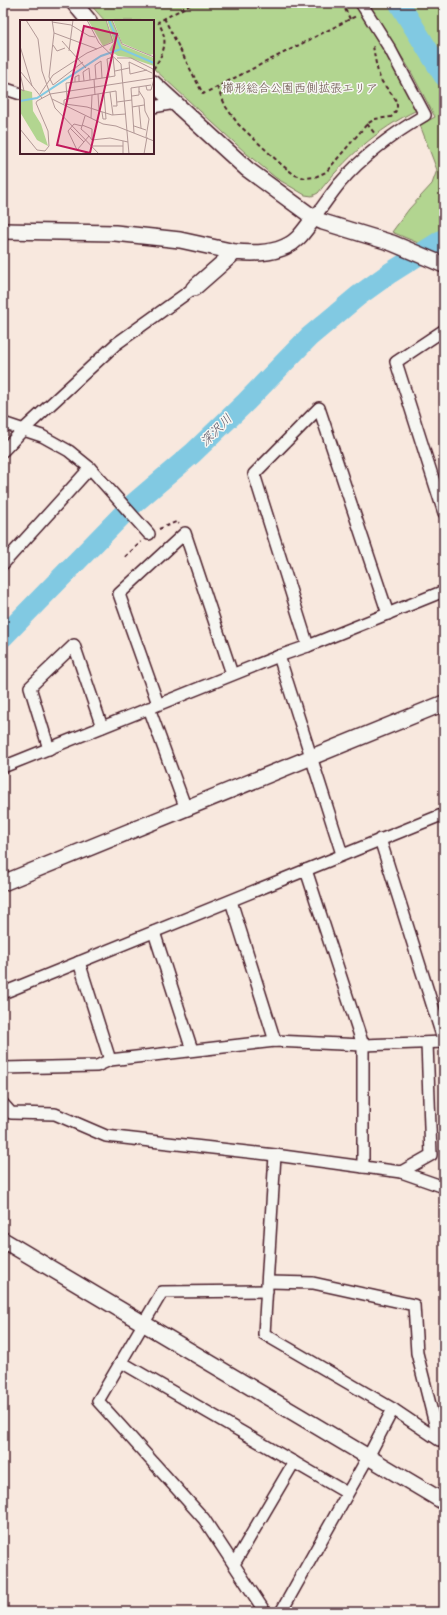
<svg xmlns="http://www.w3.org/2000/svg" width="447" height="1615" font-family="Sriracha,'Klee One',sans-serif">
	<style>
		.green { fill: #b2d590; stroke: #7e7a5e }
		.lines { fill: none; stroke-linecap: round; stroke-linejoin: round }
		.river { stroke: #81c9e2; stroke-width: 21 }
		.street-casing { stroke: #4a1f2b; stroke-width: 14 }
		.secondary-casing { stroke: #4a1f2b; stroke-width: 18 }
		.path { stroke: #4a1f2b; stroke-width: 2; stroke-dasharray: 4 3; stroke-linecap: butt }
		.street { stroke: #f6f6f2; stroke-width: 11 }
		.secondary { stroke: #f6f6f2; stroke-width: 15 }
		.labels { text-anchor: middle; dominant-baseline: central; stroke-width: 3; stroke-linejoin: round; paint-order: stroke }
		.park-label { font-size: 12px; fill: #644c44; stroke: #f6f6f2 }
		.water-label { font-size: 13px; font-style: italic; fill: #5a5262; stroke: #f6f6f2 }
		.inset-river { fill: none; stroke: #81c9e2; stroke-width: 2 }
		.inset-road { fill: none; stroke: #b29896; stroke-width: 1 }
		.view { fill: #c2185b; fill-opacity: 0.15; stroke: #c2185b; stroke-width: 2 }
		.inset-edge { fill: none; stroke: #4a1f2b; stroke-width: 2 }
	</style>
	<rect width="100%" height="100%" fill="#f8e8de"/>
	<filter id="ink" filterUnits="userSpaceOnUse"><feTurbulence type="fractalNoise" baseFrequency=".025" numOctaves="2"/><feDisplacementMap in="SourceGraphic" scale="8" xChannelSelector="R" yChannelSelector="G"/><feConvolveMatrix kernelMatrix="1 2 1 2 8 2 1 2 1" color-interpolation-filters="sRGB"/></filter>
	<g filter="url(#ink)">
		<g class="green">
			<path d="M 89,3 L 356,3 L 386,53 L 417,110 C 377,129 345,159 318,193 L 312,196 L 305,195 L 276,178 L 247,154 L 153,68 L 153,21 L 105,21 Z"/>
			<path d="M 367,3 L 444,3 L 444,254 L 392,232 L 409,209 L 432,184 L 437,170 L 420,125 L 435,117 L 409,68 Z"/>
		</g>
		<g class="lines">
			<g class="river">
				<path d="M 399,3 L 444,76"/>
				<path d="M 3,637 L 131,506 L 193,453 L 246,402 L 309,337 L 358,296 L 390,273 L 444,239"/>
			</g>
			<defs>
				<g id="street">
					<path d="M 3,88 L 21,94"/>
					<path d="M 153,107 L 175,103"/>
					<path d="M 314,218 C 323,206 331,194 340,183 C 364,155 394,133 425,115 L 390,49 L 361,3"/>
					<path d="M 444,330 L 396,362 L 444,513"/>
					<path d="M 3,423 L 42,436 L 69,451 L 90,468 L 149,534"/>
					<path d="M 3,451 L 23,430 L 116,344 L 194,288"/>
					<path d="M 3,564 L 90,468"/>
					<path d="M 308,646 L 254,474 L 319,408 L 388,614"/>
					<path d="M 279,656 L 342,854"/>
					<path d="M 158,704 L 119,594 L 185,533 L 232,674"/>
					<path d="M 149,708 L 186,809"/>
					<path d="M 49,749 L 30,687 L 74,645 L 102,727"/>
					<path d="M 3,767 L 279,656 L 308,646 L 444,591"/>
					<path d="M 380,839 L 444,1042"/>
					<path d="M 306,870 L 363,1045 L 363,1167"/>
					<path d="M 231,901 L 275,1041"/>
					<path d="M 154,932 L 192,1050"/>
					<path d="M 79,962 L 110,1060"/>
					<path d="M 3,993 L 444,814"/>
					<path d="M 3,1068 L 97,1066 L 110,1060 L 275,1041 L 363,1045 L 444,1042"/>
					<path d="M 3,1104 L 11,1113 L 55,1114 L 106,1136 L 275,1155 L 401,1172 L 444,1187"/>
					<path d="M 275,1155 L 264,1334 L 393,1409 L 368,1457 L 281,1612"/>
					<path d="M 401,1172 L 431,1155 L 427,1043"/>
					<path d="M 268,1282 L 313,1283 L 414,1305 L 417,1353 L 439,1440 L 393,1409"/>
					<path d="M 121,1362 L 347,1493"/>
					<path d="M 234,1564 L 294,1462"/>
					<path d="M 265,1612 L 204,1519 L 98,1401 L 162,1292 L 267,1291"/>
				</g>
				<g id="secondary">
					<path d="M 74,3 L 89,21"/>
					<path d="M 153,83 L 247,169 L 314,218 L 323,222 L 392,243 L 444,265"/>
					<path d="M 3,231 L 115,233 L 180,240 L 235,252"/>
					<path d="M 194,288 L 235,252 C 256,254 282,254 298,238 C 304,232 309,224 314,218"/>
					<path d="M 3,883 L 444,703"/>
					<path d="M 3,1240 L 444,1502"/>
				</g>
			</defs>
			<use href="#street" class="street-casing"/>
			<use href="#secondary" class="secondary-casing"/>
			<g class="path">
				<path d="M 342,3 L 350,19"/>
				<path d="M 164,18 L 203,94 L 356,16"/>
				<path d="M 153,69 C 165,52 169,40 158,22 L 193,3"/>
				<path d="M 217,87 L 226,107 L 238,124 L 283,166 L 295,175 L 305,178 L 315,177 L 326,172 L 367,124 L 375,119 L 391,117 C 394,114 397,111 397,106 C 397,97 385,88 381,80 C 376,69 375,57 373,46"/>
				<path d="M 367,124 L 376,135"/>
				<path d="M 159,529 L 176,522 L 179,524"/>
				<path d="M 125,557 L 141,542"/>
			</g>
			<use href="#street" class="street"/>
			<use href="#secondary" class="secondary"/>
		</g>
	</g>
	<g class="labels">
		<g class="park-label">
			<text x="300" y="88">櫛形総合公園西側拡張エリア</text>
		</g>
		<g class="water-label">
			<text transform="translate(216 430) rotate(-45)">深沢川</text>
		</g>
	</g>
	<g transform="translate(20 20)">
		<rect width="134" height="134" fill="#f8e8de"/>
		<path d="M 68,0 L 86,0 L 93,21 L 83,26 ZM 87,0 L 92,0 L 102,25 L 134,38 L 134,46 L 107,37 L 98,36 L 89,30 L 94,22 ZM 93,0 L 134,0 L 134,34 L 130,35 L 102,23 ZM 0,69 L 12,72 L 13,91 L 21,104 L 28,126 L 17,120 L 0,92 Z" fill="#b2d590"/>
		<path class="inset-river" d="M 89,0 L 101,29 L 134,43M 0,81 L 17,78 L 81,36 L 101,29"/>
		<path class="inset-road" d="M 6,0 L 18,19 L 22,51 L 35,88 L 79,134M 32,0 L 34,13 L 29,57 L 33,65 L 63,42M 67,0 L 79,23 L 101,44 L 109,134M 92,0 L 102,24 L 134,37M 32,2 L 51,5 L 69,16 L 75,17M 34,13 L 77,29M 42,21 L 66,48M 33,25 L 37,31 L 45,28M 0,26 L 12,66M 49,31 L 53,0M 97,38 L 111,38 L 133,49 L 133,58M 127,50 L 110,54 L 109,42 L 132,53M 0,51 L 22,78M 95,51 L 109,48M 0,53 L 4,71 L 0,69M 74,59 L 75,75M 76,59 L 75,45 L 81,41 L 82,58M 64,61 L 63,52 L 69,48 L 70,60M 55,62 L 55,57 L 59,55 L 59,61M 126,66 L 127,70 L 131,70 L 134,59M 119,71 L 124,79 L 125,91 L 129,99 L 126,117M 90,72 L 93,95M 20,74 L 33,55 L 67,33 L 93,22 L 86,0M 78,74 L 79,90M 112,76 L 119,75 L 119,67M 32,79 L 83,104 L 96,106 L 134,121M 47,79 L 96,71 L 97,86 L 93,86M 97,82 L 112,80M 44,84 L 44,80 L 47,79 L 46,63 L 64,61 L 76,59 L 89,57 L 95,56 L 93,37 L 87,39 L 89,57M 45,84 L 67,87 L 92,95 L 106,94M 119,86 L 121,108M 112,87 L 124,85M 82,92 L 83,99 L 86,99 L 84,73M 71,98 L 72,75M 62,105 L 72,109 L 72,120 L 69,116M 62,106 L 54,104 L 48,111 L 57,130 L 69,116 L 61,109 L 62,106 L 65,96M 114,106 L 126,110M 50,108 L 64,122M 0,109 L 17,130 L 25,131 L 29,126 L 28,111 L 16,83 L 17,81 L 30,74 L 134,58M 114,113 L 111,68 L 131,65M 72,120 L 90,118 L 108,122M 103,121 L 103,134M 73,126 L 103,126M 124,134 L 127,117"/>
		<path class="view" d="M 64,6 L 97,14 L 70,133 L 37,125 Z"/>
		<rect width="134" height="134" class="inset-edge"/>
	</g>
	<rect width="447" height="1615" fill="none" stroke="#f6f6f2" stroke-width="16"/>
	<rect x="8" y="8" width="431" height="1599" fill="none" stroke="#4a1f2b" stroke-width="1.5" filter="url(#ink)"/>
</svg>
